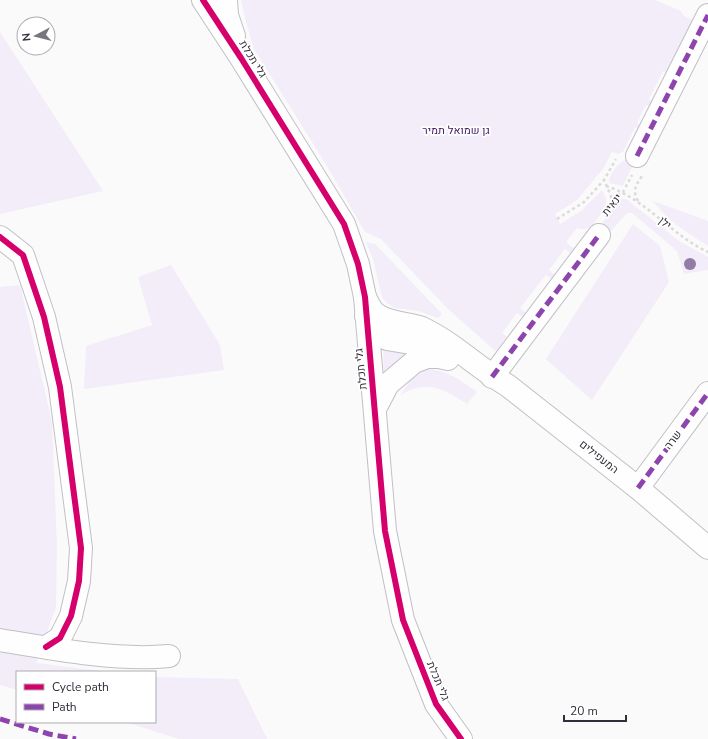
<svg xmlns="http://www.w3.org/2000/svg" width="708" height="739" font-family="'Nunito Sans',Heebo,sans-serif">
	<style>
		.green { fill: #f2edf9 }
		.lines { fill: none; stroke-linecap: round; stroke-linejoin: round }
		.minor-casing { stroke: #c1bfc5; stroke-width: 24 }
		.path { stroke: #dbdbdb; stroke-width: 2.5; stroke-dasharray: 3 3; stroke-linecap: butt }
		.minor { stroke: #fefefe; stroke-width: 22 }
		.quiet { stroke: #8e44ad; stroke-width: 5; stroke-dasharray: 10 5; stroke-linecap: butt }
		.cycleway-casing { stroke: #fff; stroke-width: 8 }
		.cycleway { stroke: #d6006c; stroke-width: 6 }
		.tree { fill: #927da6 }
		.labels { text-anchor: middle; dominant-baseline: central; stroke-width: 3.5; stroke-linejoin: round; paint-order: stroke }
		.street-label { font-size: 11px; fill: #322d3a; stroke: #fff }
		.park-label { font-size: 11px; fill: #3d1761; stroke: #fff }
	</style>
	<rect width="100%" height="100%" fill="#fafafa"/>
	<g class="green">
		<path d="M 241,0 L 655,0 L 681,11 L 684,16 L 692,20 L 692,23 L 669,73 L 663,71 L 649,99 L 657,103 L 654,109 L 646,105 L 637,123 L 646,128 L 644,132 L 635,127 L 623,152 L 618,154 L 612,152 L 603,169 L 577,200 L 555,214 L 560,224 L 581,211 L 602,190 C 605,195 608,201 605,206 C 604,209 601,212 600,215 C 594,223 588,233 577,228 L 566,242 L 579,253 L 576,257 L 565,249 L 549,270 L 559,278 L 556,282 L 546,275 L 520,308 L 530,316 L 527,320 L 517,313 L 502,333 L 513,341 L 501,356 L 448,309 L 381,239 L 365,232 L 327,166 L 254,49 L 246,22 Z"/>
		<path d="M 0,32 L 103,191 L 0,214 Z"/>
		<path d="M 628,158 L 634,163 L 623,186 L 609,183 C 609,173 620,162 628,158 Z"/>
		<path d="M 621,199 L 626,199 L 679,241 L 708,257 L 708,270 L 684,274 L 677,251 L 632,213 L 627,213 L 611,231 L 606,230 L 603,225 L 603,222 L 618,202 Z"/>
		<path d="M 653,201 L 708,221 L 708,246 C 687,233 667,220 653,201 Z"/>
		<path d="M 633,224 L 660,246 L 669,282 L 592,400 L 546,359 Z"/>
		<path d="M 366,242 L 375,244 L 442,314 L 438,318 L 418,311 L 395,308 L 387,303 L 382,297 L 373,259 Z"/>
		<path d="M 171,265 L 220,345 L 224,370 L 84,389 L 86,346 L 152,325 L 138,277 Z"/>
		<path d="M 20,285 L 52,422 L 57,546 L 56,607 L 36,663 L 109,672 L 17,672 L 17,690 L 0,685 L 0,287 Z"/>
		<path d="M 383,348 L 409,354 L 385,374 L 384,373 Z"/>
		<path d="M 428,369 C 449,371 460,380 477,392 L 467,404 C 445,390 427,379 401,395 C 409,381 414,375 428,369 Z"/>
		<path d="M 155,677 L 238,679 L 267,739 L 179,739 L 125,722 L 155,722 Z"/>
	</g>
	<g class="lines">
		<defs>
			<g id="minor">
				<path d="M 203,0 L 241,58 L 344,224 L 358,264 L 365,297 L 385,531 L 403,620 L 436,704 L 461,739"/>
				<path d="M 226,0 L 227,15 L 234,36"/>
				<path d="M 637,156 L 708,15"/>
				<path d="M 0,237 L 23,255 L 44,317 L 60,387 L 81,548 L 79,581 L 71,616 L 60,638 L 46,647"/>
				<path d="M 365,297 C 368,303 370,309 375,313 C 387,324 407,322 422,328 C 452,342 478,368 507,385 L 638,488 L 708,548"/>
				<path d="M 366,316 L 372,328 L 377,334 L 387,339 L 434,347 L 448,354"/>
				<path d="M 492,377 L 599,235"/>
				<path d="M 375,409 L 388,384 L 414,362 L 427,357 L 439,357 L 448,359"/>
				<path d="M 638,488 L 708,393"/>
				<path d="M 0,640 C 53,649 116,661 169,656"/>
			</g>
		</defs>
		<use href="#minor" class="minor-casing"/>
		<g class="path">
			<path d="M 606,186 C 645,198 671,235 708,252"/>
			<path d="M 638,201 C 632,190 636,185 642,176"/>
			<path d="M 611,204 L 611,196 L 604,180 L 616,159"/>
			<path d="M 604,215 L 616,196 L 623,192 L 632,175"/>
			<path d="M 557,219 L 584,202 L 604,180"/>
		</g>
		<use href="#minor" class="minor"/>
		<g class="quiet">
			<path d="M 637,156 L 708,15"/>
			<path d="M 492,377 L 599,235"/>
			<path d="M 638,488 L 708,393"/>
			<path d="M 0,719 L 49,734 L 76,739"/>
		</g>
		<defs>
			<g id="cycleway">
				<path d="M 203,0 L 241,58 L 344,224 L 358,264 L 365,297 L 385,531 L 403,620 L 436,704 L 461,739"/>
				<path d="M 0,237 L 23,255 L 44,317 L 60,387 L 81,548 L 79,581 L 71,616 L 60,638 L 46,647"/>
			</g>
		</defs>
		<use href="#cycleway" class="cycleway-casing"/>
		<use href="#cycleway" class="cycleway"/>
	</g>
	<circle class="tree" cx="690" cy="264" r="6"/>
	<g class="labels">
		<g class="street-label">
			<text transform="translate(253 59) rotate(58)">גלי תכלת</text>
			<text transform="translate(612 205) rotate(-51)">ינאית</text>
			<text transform="translate(665 223) rotate(38)">ילן</text>
			<text transform="translate(361 369) rotate(-96)">גלי תכלת</text>
			<text transform="translate(673 440) rotate(-53)">שרה</text>
			<text transform="translate(599 457) rotate(38)">המעפילים</text>
			<text transform="translate(438 681) rotate(67)">גלי תכלת</text>
		</g>
		<g class="park-label">
			<text x="456" y="130">גן שמואל תמיר</text>
		</g>
	</g>
	<rect x="16" y="671" width="140" height="52" fill="#ffffff" stroke="#adabb0"/>
	<rect x="24" y="684" width="20" height="6" fill="#d6006c" stroke="#adabb0"/>
	<text x="52" y="691" font-size="12" fill="#322d3a">Cycle path</text>
	<rect x="24" y="704" width="20" height="6" fill="#8e44ad" stroke="#adabb0"/>
	<text x="52" y="711" font-size="12" fill="#322d3a">Path</text>
	<g transform="translate(36 36) rotate(263)"><circle r="19" fill="#ffffff" stroke="#adabb0"/>
	<path d="M0-3L7 15L0 10L-7 15Z" fill="#78757d"/>
	<text y="-6" font-size="11" font-weight="bold" text-anchor="middle" fill="#322d3a">N</text>
	</g>
	<path d="M564 715v6h62v-6" fill="none" stroke="#322d3a" stroke-width="2"/>
	<text x="570" y="715" font-size="12" fill="#322d3a" stroke="#ffffff" stroke-width="3" paint-order="stroke">20 m</text>
</svg>
